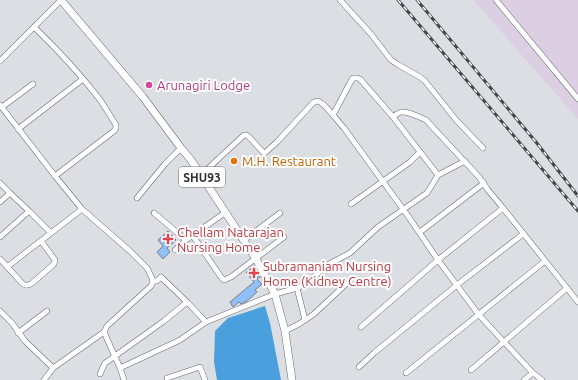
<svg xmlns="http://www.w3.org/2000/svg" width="578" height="380" font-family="Ubuntu,sans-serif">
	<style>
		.industrial { fill: #ddcfe3 }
		.water { fill: #4aa0dd }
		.building { fill: #91bffa; stroke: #7a7d81 }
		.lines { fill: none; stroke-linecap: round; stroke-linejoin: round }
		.minor-casing { stroke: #65686c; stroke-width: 6 }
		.major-casing { stroke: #65686c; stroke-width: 8 }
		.minor { stroke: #fff; stroke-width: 5 }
		.major { stroke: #fff; stroke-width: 7 }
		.rail-casing { stroke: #434547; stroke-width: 3 }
		.rail { stroke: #fff; stroke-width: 1.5; stroke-dasharray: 4.5; stroke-linecap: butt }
		.hotel-dot { fill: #d1479c; stroke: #fff; stroke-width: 1.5 }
		.food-dot { fill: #e8710a; stroke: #fff; stroke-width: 1.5 }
		.health-dot { fill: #e0444e; stroke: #fff; stroke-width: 1.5 }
		.labels { text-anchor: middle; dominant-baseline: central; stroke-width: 4; stroke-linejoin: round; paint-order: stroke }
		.shield { fill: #fff; stroke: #6d6d6f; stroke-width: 1 }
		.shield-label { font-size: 12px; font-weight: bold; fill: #2e2f31 }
		.hotel-label { font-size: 13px; fill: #b23c85; stroke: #fff; text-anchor: start }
		.food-label { font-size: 13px; fill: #c56008; stroke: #fff; text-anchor: start }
		.health-label { font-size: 13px; fill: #be3a42; stroke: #fff; text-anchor: start }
	</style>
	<rect width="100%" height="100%" fill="#dbdfe4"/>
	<path class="industrial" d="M 474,0 L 578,0 L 578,119 L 474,1 Z"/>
	<path class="water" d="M 265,306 L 270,323 L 281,380 L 217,380 L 214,362 L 215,331 L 228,318 Z"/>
	<g class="building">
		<path d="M 168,231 L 176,240 L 167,248 L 170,252 L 163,259 L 157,252 L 163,246 L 158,240 Z"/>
		<path d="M 254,267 L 260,277 L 257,279 L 262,284 L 255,290 L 257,292 L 247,301 L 241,304 L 239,302 L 233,307 L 230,302 L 254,282 L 246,272 Z"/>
	</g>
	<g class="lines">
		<defs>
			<g id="minor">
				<path d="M 340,0 L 371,34 L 391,60 L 397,64 L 420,77 L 425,81 L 457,121 L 483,148"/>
				<path d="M 496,0 L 578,99"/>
				<path d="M 34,27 C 58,50 81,75 101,101 C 106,109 111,117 116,125 L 116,128 L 114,131 L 55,176"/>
				<path d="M 0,61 L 61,0"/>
				<path d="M 0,105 L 55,176 L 82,209 L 131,252 L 147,268 L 152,278 L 153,282 L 151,286 L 107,326 L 104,332 L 53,368 L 44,380"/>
				<path d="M 2,107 L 33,84"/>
				<path d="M 333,115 L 351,81 L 353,78 L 357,78 L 360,79 L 393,117 L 438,175"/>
				<path d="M 393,117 C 395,115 398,113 401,112 C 408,111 420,117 426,120 L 479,177 L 488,190 L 503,208"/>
				<path d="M 18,129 L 83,79"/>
				<path d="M 201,175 L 244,135 L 246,135 L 248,136 L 263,152 L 264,153 L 266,152 L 277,142 L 312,104 C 314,102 315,101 318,101 C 325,103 339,123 344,128 L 408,216 L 438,260 L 479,315 L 533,373 L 542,380"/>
				<path d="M 0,183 L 10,193 L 0,202"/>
				<path d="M 137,198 L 165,164 L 181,148"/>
				<path d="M 351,204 L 410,162 L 420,152"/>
				<path d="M 29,211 L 51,233"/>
				<path d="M 154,213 L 186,240 L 175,250"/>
				<path d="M 420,232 L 484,183"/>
				<path d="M 193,236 L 221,277 L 224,280 L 231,277 L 284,237"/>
				<path d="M 0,237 L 29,211 L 10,193"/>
				<path d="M 186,240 L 226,212"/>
				<path d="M 244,240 L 280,213"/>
				<path d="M 0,259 L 22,283 C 25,286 27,286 31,284 L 54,264 L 55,260 L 41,241"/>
				<path d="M 7,267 L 82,209"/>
				<path d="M 153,281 L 157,281 L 161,277 L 187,302"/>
				<path d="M 297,288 L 305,320"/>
				<path d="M 0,311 L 12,323 L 25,341 L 53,368"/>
				<path d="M 206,322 L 275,294 L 297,288 L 305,284 L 329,264 L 350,253 L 378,227 L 427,193 L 438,175 L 465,161"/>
				<path d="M 361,327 L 438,260 L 503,208 L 578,302"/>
				<path d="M 285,331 L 299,324 L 314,314 L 346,284"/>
				<path d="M 104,332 L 120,368 L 124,380"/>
				<path d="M 18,333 L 47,311"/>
				<path d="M 359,367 L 374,353 L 457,285 L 523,234"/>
				<path d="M 471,370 L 567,288"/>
				<path d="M 406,373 L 545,261"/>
				<path d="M 100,374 L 105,363 L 108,361 L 164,321 L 187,302 L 206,322 L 180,340 L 120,368"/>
				<path d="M 167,378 L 200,367 L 205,380"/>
				<path d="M 524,380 L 533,373"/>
			</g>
			<path id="major" d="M 61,0 L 143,97 L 181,148 L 191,160 L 256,259 L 275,294 L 285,331 L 292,380"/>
		</defs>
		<use href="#minor" class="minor-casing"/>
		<use href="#major" class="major-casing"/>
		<use href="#minor" class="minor"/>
		<use href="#major" class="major"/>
		<defs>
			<g id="rail">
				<path d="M 398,0 L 578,211"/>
				<path d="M 417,0 L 536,142 L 578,196"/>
			</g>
		</defs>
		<use href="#rail" class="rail-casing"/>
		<use href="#rail" class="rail"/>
	</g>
	<circle class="hotel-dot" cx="149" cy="85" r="4"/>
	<circle class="food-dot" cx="234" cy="161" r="4"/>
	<g class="health-dot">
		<path d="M166 233h4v4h4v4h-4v4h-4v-4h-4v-4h4z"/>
		<path d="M252 267h4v4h4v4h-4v4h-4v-4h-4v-4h4z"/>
	</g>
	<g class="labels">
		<rect class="shield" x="179" y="167" width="46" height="20" rx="3"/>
		<g class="shield-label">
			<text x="202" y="177">SHU93</text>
		</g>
		<g class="hotel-label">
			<text x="157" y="85">Arunagiri Lodge</text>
		</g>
		<g class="food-label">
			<text x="242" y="161">M.H. Restaurant</text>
		</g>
		<g class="health-label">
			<text x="177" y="232">Chellam Natarajan<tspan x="177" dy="15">Nursing Home</tspan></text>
			<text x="263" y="266">Subramaniam Nursing<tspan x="263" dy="15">Home (Kidney Centre)</tspan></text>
		</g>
	</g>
</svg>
